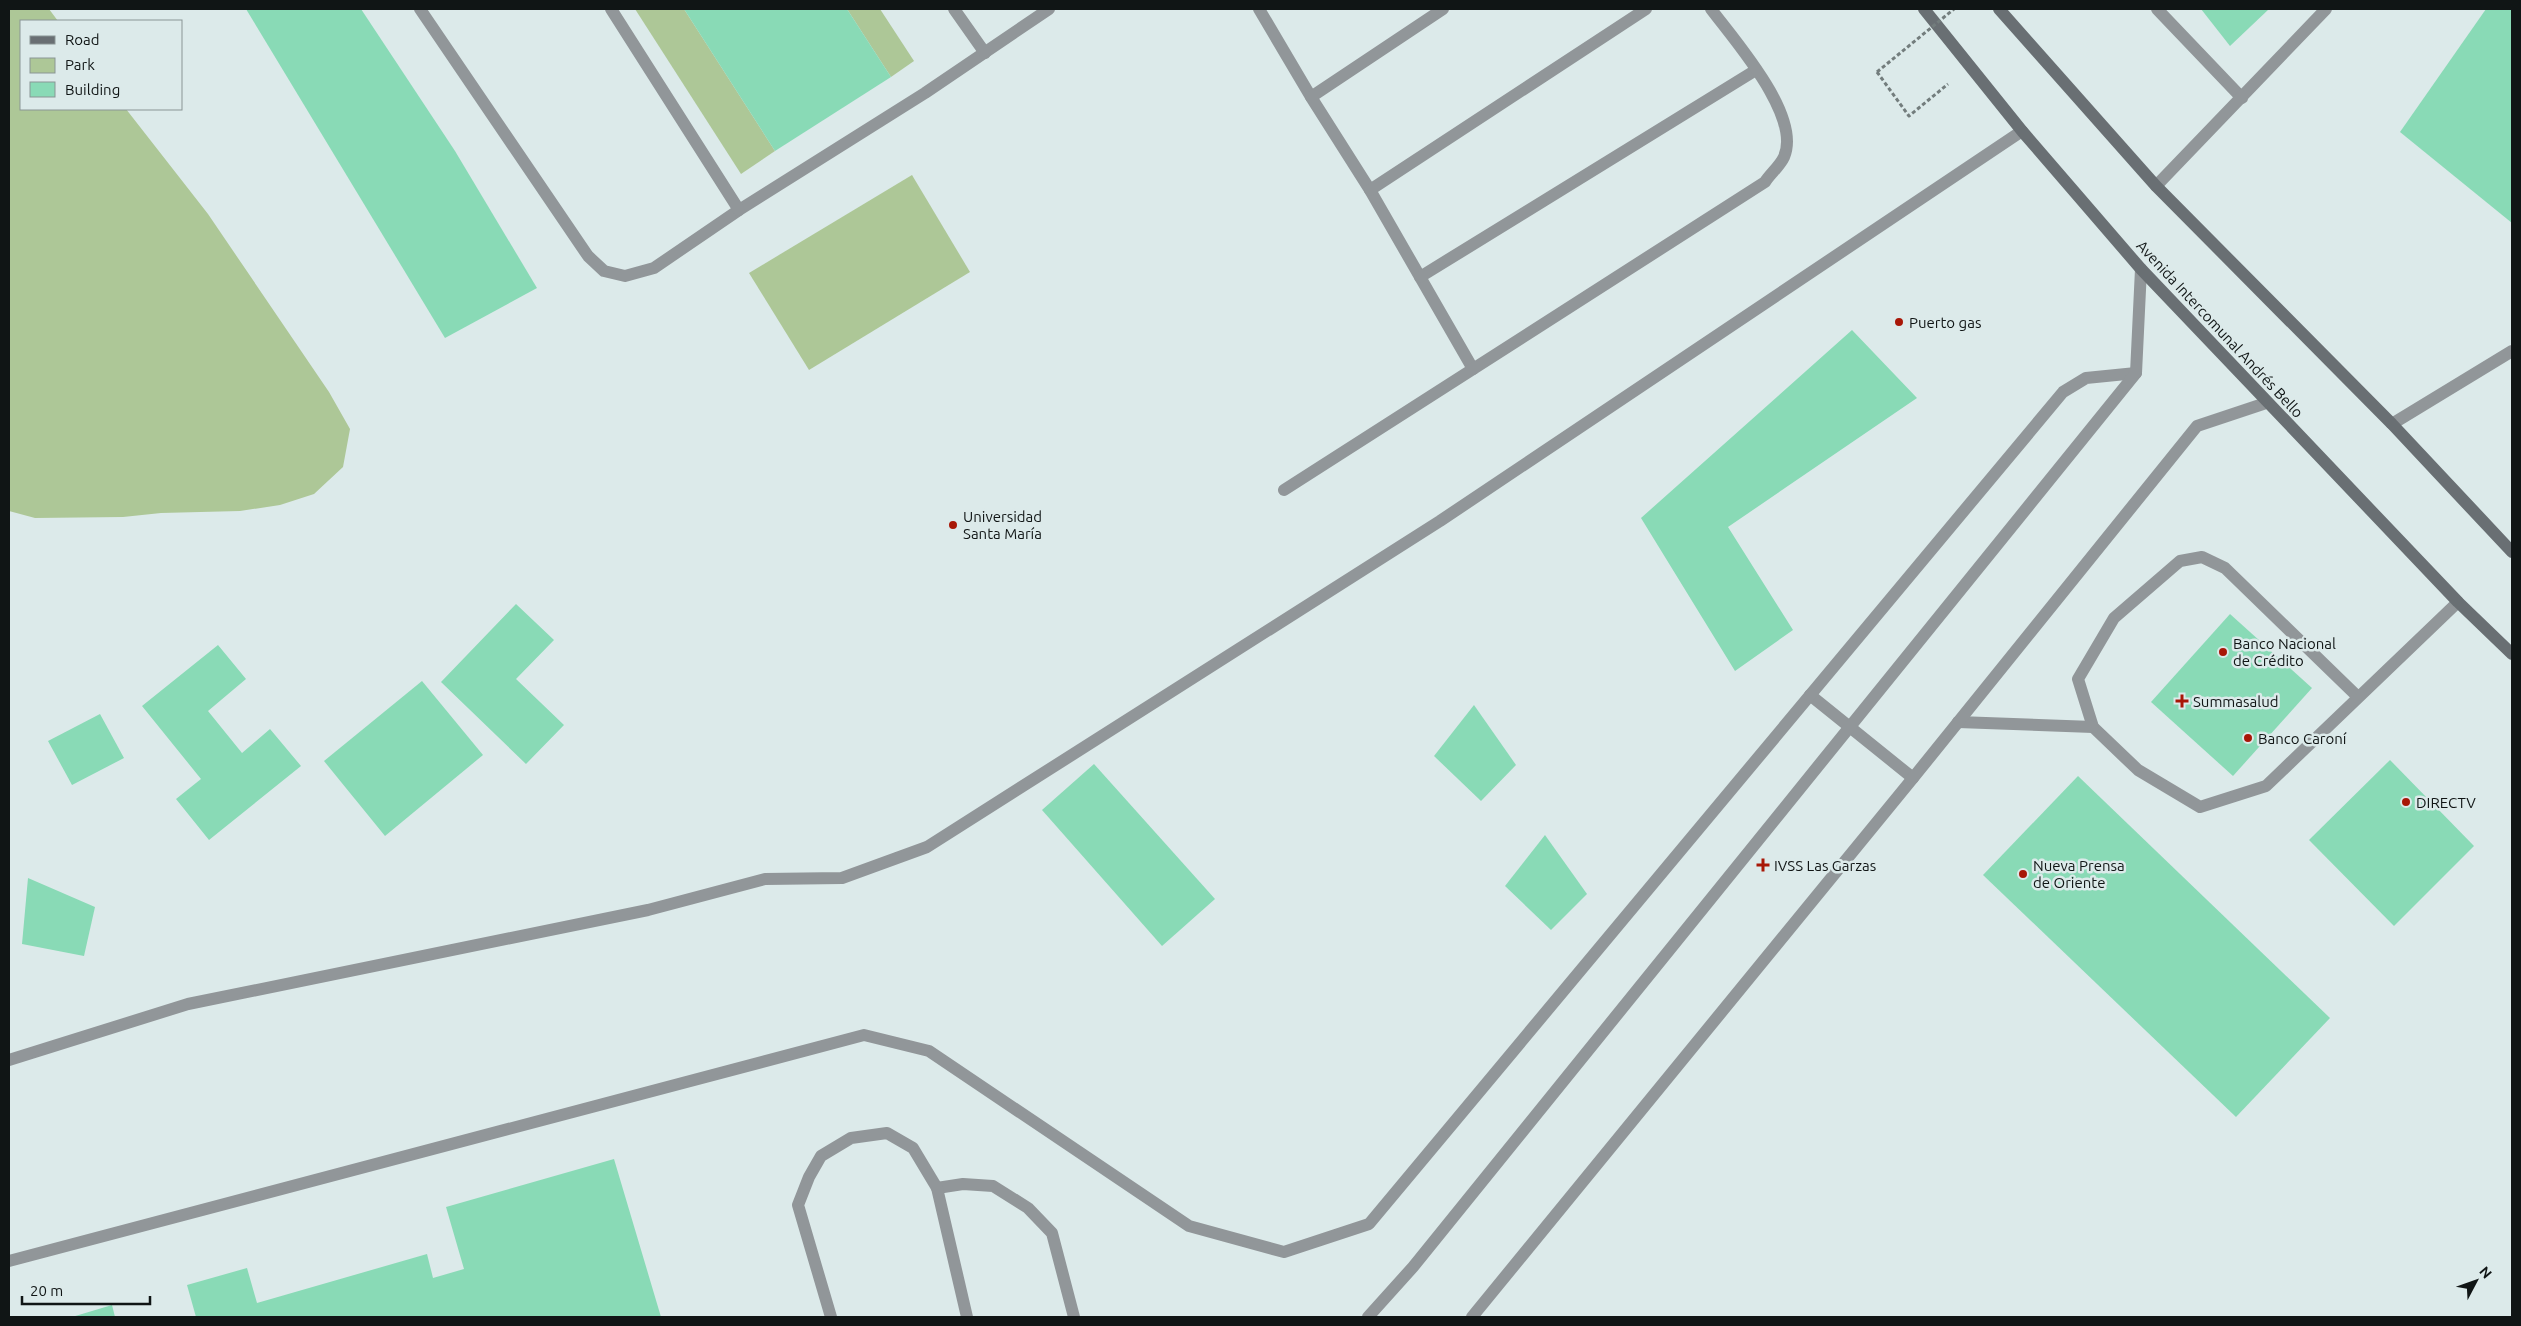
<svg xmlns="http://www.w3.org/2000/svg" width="2521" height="1326" font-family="Ubuntu,sans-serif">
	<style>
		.green { fill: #adc797 }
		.building { fill: #89dab6 }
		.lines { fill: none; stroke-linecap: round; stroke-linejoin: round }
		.path { stroke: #737d7d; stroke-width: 3; stroke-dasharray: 4 2.5; stroke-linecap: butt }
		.service { stroke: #919699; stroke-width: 12 }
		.minor { stroke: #919699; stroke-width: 12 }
		.secondary { stroke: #696f73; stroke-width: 12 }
		.path-bridge { stroke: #737d7d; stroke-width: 3; stroke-dasharray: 4 2.5; stroke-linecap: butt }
		.poi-dot { fill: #a81707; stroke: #dceaea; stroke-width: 2 }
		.labels { text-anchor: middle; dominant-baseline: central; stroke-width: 5; stroke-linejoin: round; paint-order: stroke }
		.poi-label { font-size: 15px; fill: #101515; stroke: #dceaea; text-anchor: start }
		.street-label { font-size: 15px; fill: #101515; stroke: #dceaea }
	</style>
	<rect width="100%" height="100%" fill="#dceaea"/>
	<g class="green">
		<path d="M 9,9 L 49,9 L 58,21 L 21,21 L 21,109 L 126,109 L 208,214 L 329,392 L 350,429 L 343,467 L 314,494 L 280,505 L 240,511 L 161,513 L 123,517 L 35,518 L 9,511 Z"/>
		<path d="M 635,9 L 684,9 L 775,151 L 741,174 Z"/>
		<path d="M 847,9 L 880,9 L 914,61 L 891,77 Z"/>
		<path d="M 912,175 L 970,272 L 809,370 L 749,273 Z"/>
	</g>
	<g class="building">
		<path d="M 246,9 L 361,9 L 455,151 L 537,288 L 445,338 Z"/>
		<path d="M 684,9 L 847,9 L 891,77 L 775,151 Z"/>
		<path d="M 2201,9 L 2269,9 L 2230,46 Z"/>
		<path d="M 2486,9 L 2512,9 L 2512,223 L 2400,132 Z"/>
		<path d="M 1852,330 L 1917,398 L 1728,527 L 1793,630 L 1735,671 L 1641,518 Z"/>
		<path d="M 516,604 L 554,640 L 516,679 L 564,725 L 526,764 L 441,682 Z"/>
		<path d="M 2230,614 L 2312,688 L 2233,776 L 2151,702 Z"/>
		<path d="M 218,645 L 246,679 L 208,711 L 242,753 L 270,729 L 301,766 L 209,840 L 176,799 L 201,779 L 142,706 Z"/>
		<path d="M 422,681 L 483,755 L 385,836 L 324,761 Z"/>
		<path d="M 1474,705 L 1516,765 L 1481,801 L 1434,756 Z"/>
		<path d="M 100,714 L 124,758 L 72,785 L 48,741 Z"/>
		<path d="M 2390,760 L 2474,846 L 2394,926 L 2309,840 Z"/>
		<path d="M 1094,764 L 1215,899 L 1162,946 L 1042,810 Z"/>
		<path d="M 2078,776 L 2330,1018 L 2236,1117 L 1983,875 Z"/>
		<path d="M 1545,835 L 1587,894 L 1551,930 L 1505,886 Z"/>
		<path d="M 28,878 L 95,907 L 84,956 L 22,944 Z"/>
		<path d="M 614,1159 L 661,1317 L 196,1317 L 187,1285 L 247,1268 L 257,1303 L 427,1254 L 433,1278 L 464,1269 L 446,1207 Z"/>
		<path d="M 112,1305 L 115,1317 L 72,1317 Z"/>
	</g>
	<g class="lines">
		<path class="path" d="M 1877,72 L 1909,116 L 1948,84"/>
		<g class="service">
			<path d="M 420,9 L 588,256 L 604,271 L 625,276 L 654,268 L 739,210 L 925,93 L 1049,9"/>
			<path d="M 611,9 L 739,210"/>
			<path d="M 954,9 L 985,53"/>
			<path d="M 1259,9 L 1311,97 L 1370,190 L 1473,369"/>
			<path d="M 2157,9 L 2242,98"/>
			<path d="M 1311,97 L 1443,9"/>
			<path d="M 2156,186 L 2326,9"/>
			<path d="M 1370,190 L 1646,9"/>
			<path d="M 1420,277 L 1756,70"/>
			<path d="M 2392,424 L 2512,351"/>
			<path d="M 1284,490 L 1765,182 C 1770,174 1780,166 1784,157 C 1802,116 1735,41 1711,9"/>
			<path d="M 1810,695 L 1913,778"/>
			<path d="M 2358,697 L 2225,568 L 2202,557 L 2180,561 L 2114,618 L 2078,679 L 2093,727 L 2138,770 L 2200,807 L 2266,786 L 2458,602"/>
			<path d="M 1958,722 L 2093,727"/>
			<path d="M 937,1188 L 963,1184 L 993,1186 L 1028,1208 L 1052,1233 L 1074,1317"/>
			<path d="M 9,1261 L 864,1035 L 929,1051 L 1189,1226 L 1284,1252 L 1369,1224 L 2063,392 L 2086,378 L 2136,373"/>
			<path d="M 831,1317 L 798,1205 L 809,1177 L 821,1156 L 851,1138 L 887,1133 L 913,1148 L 937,1188 L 967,1317"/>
			<path d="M 1368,1317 L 1413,1267 L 2136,373 L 2141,269"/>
			<path d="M 1472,1317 L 1913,778 L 2197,426 L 2266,403"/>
		</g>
		<path class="minor" d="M 9,1060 L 188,1004 L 648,910 L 765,879 L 842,878 L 927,847 L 1440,521 L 2022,131"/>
		<g class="secondary">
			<path d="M 1924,9 L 2022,131 L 2141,269 L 2458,602 L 2512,654"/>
			<path d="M 1999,9 L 2156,186 L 2392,424 L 2512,552"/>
		</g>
		<path class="path-bridge" d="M 1877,72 L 1954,9"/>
	</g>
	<g class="poi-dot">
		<circle cx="1899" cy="322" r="5"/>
		<circle cx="953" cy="525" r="5"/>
		<circle cx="2223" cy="652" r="5"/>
		<path d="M2179.5 693.5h5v5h5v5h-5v5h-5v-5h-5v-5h5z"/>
		<circle cx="2248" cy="738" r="5"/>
		<circle cx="2406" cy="802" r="5"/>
		<path d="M1760.5 857.5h5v5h5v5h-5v5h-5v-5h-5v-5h5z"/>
		<circle cx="2023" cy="874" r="5"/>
	</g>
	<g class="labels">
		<g class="poi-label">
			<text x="1909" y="322">Puerto gas</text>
			<text x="963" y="516">Universidad<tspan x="963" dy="17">Santa María</tspan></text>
			<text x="2233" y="643">Banco Nacional<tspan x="2233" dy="17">de Crédito</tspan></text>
			<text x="2193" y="701">Summasalud</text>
			<text x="2258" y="738">Banco Caroní</text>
			<text x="2416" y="802">DIRECTV</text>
			<text x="1774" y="865">IVSS Las Garzas</text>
			<text x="2033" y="865">Nueva Prensa<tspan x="2033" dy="17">de Oriente</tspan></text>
		</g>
		<g class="street-label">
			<text transform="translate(2220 329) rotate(47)">Avenida Intercomunal Andrés Bello</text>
		</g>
	</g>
	<rect width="2521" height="1326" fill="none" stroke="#101515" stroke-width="20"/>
	<rect x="20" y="20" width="162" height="90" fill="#dceaea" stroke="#8a9595"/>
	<rect x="30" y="36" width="25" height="8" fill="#696f73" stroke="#8a9595"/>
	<text x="65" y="45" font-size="15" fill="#101515">Road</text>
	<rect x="30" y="58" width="25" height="15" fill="#adc797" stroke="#8a9595"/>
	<text x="65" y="70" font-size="15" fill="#101515">Park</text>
	<rect x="30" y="82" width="25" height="15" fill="#89dab6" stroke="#8a9595"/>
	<text x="65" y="95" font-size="15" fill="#101515">Building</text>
	<g transform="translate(2476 1281) rotate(49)" stroke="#dceaea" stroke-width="4" paint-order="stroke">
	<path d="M0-4L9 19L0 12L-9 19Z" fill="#101515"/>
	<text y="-8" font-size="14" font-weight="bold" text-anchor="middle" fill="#101515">N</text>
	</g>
	<path d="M22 1296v8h128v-8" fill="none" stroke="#101515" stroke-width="2.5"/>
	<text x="30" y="1296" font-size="15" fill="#101515" stroke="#dceaea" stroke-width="4" paint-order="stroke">20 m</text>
</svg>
